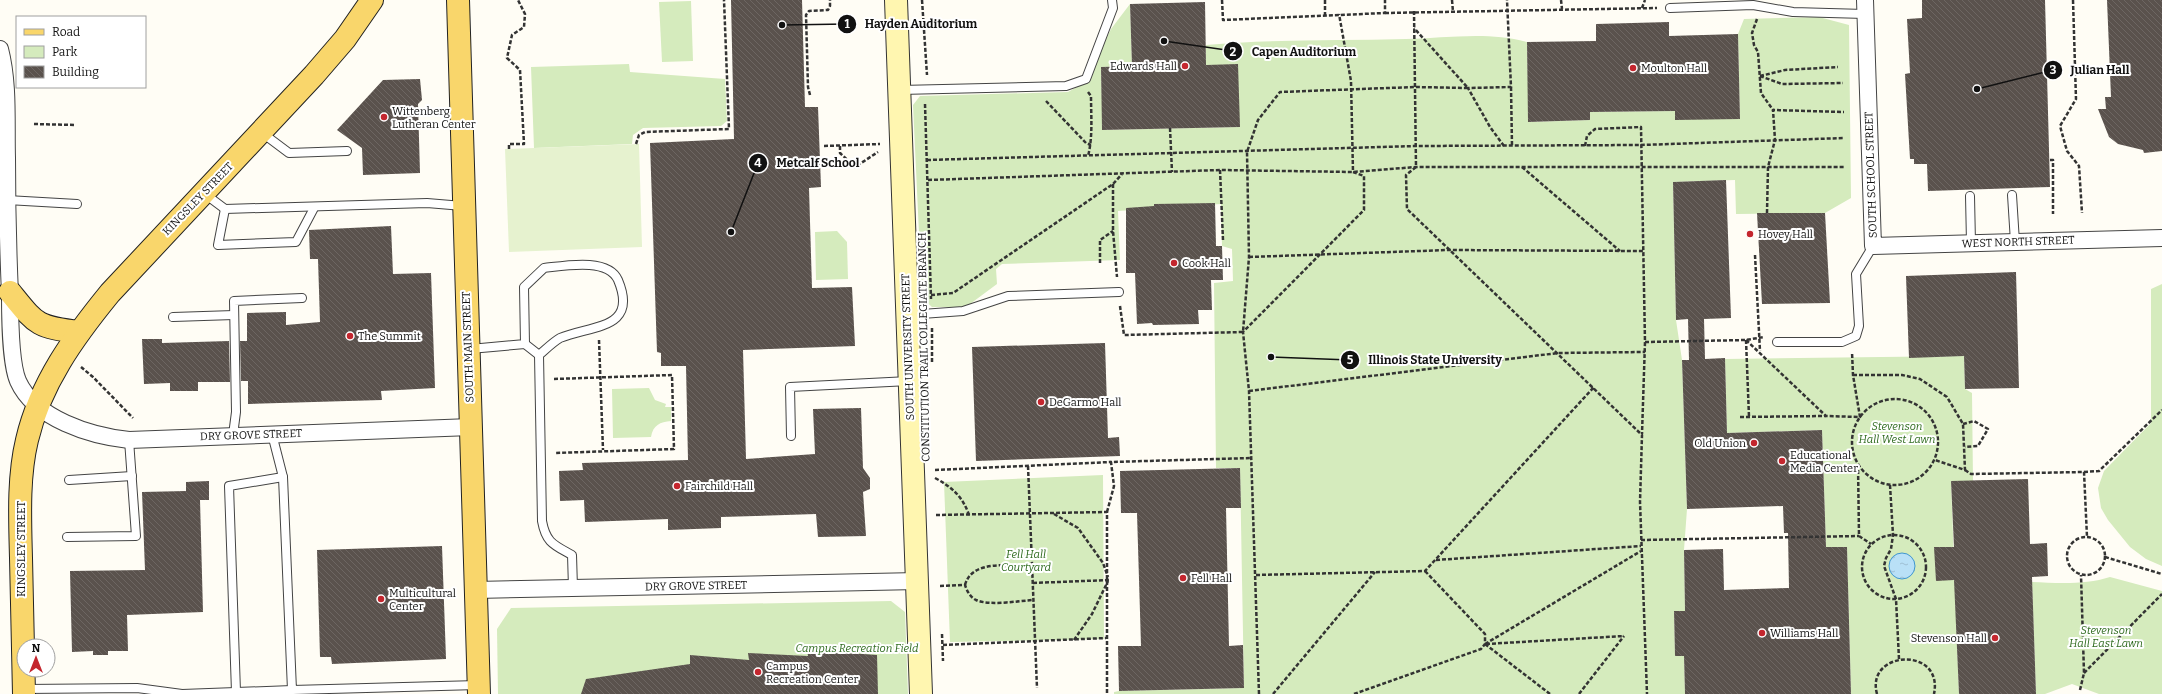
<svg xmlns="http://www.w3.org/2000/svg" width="2162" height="694" font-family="Bitter,serif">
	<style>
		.park { fill: #d5ebbd }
		.pitch { fill: #e6f2cf }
		.water { fill: url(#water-ripples); stroke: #3f96cf }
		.building { fill: url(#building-back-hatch) }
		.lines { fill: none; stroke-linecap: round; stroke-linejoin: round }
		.lane-casing { stroke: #444; stroke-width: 10 }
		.street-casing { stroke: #444; stroke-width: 18 }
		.secondary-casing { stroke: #333; stroke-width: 24 }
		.primary-casing { stroke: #222; stroke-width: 24 }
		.path { stroke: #333; stroke-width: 2.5; stroke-dasharray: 4 2; stroke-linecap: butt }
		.lane { stroke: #fff; stroke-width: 8 }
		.street { stroke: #fff; stroke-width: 16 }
		.secondary { stroke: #fff6b0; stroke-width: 22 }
		.primary { stroke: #f9d66b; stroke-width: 22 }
		.poi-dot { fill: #c4262e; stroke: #fff; stroke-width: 1.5 }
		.labels { text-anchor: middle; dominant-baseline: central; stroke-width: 4; stroke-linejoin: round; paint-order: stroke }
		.poi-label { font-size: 11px; fill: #111; stroke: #fff; text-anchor: start }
		.street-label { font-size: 11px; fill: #111; stroke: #fff }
		.park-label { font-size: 11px; font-style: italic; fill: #2f6b1f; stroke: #fff }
		.leader { fill: none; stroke: #111; stroke-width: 1.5 }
		.callout-dot { fill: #111; stroke: #fff; stroke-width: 1.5 }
		.mark-label { font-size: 12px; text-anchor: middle; font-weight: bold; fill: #fff }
		.callout-label { font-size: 12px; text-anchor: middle; font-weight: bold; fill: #111; stroke: #fff; stroke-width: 4; stroke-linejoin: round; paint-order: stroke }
	</style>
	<defs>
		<pattern id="water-ripples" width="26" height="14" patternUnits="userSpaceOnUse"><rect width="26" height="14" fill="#b9e0f7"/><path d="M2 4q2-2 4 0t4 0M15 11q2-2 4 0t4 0" fill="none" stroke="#9ebfd3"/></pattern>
		<pattern id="building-back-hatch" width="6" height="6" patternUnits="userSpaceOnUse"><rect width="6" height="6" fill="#5a524d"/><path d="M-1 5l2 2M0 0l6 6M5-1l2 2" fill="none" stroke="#6d6662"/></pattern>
	</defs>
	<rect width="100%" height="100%" fill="#fffdf5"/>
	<g class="park">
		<path d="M 691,1 L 693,61 L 662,62 L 659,2 Z"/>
		<path d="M 1130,4 L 1132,66 L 1101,67 L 1103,130 L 1239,127 L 1206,65 L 1206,45 C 1272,39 1339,41 1406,39 C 1445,38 1489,31 1527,42 L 1529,122 L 1590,120 L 1590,112 L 1675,111 L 1675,119 L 1740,118 L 1738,34 L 1744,19 L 1819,17 L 1849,25 L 1851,198 L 1825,213 L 1736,214 L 1735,180 L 1673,182 L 1676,320 L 1682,360 L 1687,509 L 1684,550 L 1685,611 L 1674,611 L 1675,656 L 1684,656 L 1685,694 L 1114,694 L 1114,692 L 1119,691 L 1244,688 L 1240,468 L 1216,468 L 1214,283 L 1233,281 L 1232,249 L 1222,246 L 1221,204 L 1118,211 L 1120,260 L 1002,264 L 996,269 L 997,284 L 966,307 L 932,307 L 922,298 L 913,105 L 920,96 L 1068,92 L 1084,83 L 1111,29 Z"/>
		<path d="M 629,64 L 630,72 L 725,79 L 727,121 L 721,126 L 643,128 L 633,135 L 632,144 L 534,148 L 531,67 Z"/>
		<path d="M 837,231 L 847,242 L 848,279 L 816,280 L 815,232 Z"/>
		<path d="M 2162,284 L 2162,566 L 2146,559 L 2130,547 L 2108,520 L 2101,508 L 2098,488 L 2104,471 L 2151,423 L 2151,289 Z"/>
		<path d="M 1964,356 L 1965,389 L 1972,393 L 1973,481 L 1951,482 L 1959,694 L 1851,694 L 1847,547 L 1826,547 L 1822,430 L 1727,433 L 1725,359 Z"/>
		<path d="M 649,388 L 655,400 L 666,404 L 665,407 L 671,407 L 671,421 C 660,422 653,425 651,437 L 613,438 L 612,389 Z"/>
		<path d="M 1103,475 L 1104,639 L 950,642 L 944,482 Z"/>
		<path d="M 2110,577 L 2162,591 L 2162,694 L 2099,694 L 2072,684 L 2045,694 L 2036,694 L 2032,582 C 2057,583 2086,585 2110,577 Z"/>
		<path d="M 891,601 L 905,612 L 908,694 L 498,694 L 497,629 L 511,608 Z"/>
	</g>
	<path class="pitch" d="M 639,144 L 642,247 L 509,252 L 505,149 Z"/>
	<circle class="water" cx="1902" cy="566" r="13"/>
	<g class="building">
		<path d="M 731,0 L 802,0 L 805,107 L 818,107 L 821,187 L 809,188 L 812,288 L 852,287 L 855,346 L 743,350 L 746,459 L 815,454 L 813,409 L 861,408 L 863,468 L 870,478 L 870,489 L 863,492 L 866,536 L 818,537 L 816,514 L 721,517 L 721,528 L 668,530 L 668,519 L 585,522 L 584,500 L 560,501 L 559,471 L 583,470 L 582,463 L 688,460 L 686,366 L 661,366 L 661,353 L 657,352 L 650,143 L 734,139 Z"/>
		<path d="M 1922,0 L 2045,0 L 2050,187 L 1928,191 L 1927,164 L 1914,164 L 1914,159 L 1910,159 L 1905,74 L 1910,73 L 1907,19 L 1922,18 Z"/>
		<path d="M 2107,0 L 2162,0 L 2162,151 L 2144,153 L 2143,150 L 2118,144 L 2109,137 L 2098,109 L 2106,109 L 2105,97 L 2111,97 Z"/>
		<path d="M 1205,2 L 1206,65 L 1238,64 L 1240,127 L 1102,130 L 1101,67 L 1132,66 L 1130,4 Z"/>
		<path d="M 1669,22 L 1669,36 L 1738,34 L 1740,119 L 1675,120 L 1675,111 L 1590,112 L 1590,120 L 1528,122 L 1527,42 L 1596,41 L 1596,24 Z"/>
		<path d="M 420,79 L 422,100 L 418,104 L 420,173 L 363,175 L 362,148 L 337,130 L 383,80 Z"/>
		<path d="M 1726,180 L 1731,318 L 1704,319 L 1705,359 L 1725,358 L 1727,433 L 1822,430 L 1826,547 L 1847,547 L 1851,694 L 1685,694 L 1684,656 L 1675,656 L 1674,611 L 1685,611 L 1684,550 L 1723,549 L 1724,590 L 1789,588 L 1788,533 L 1784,533 L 1783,506 L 1687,509 L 1682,360 L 1689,360 L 1688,319 L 1676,320 L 1673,182 Z"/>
		<path d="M 1215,203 L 1216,246 L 1222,246 L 1223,280 L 1211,280 L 1212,310 L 1198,310 L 1199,324 L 1153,325 L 1152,323 L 1137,324 L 1135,273 L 1126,273 L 1126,208 L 1154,206 L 1154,204 Z"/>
		<path d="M 1757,213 L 1825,213 L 1830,303 L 1762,304 Z"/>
		<path d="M 391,226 L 393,274 L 431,273 L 435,388 L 381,391 L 382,400 L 248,404 L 248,381 L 241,381 L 240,341 L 247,341 L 247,313 L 286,312 L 286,325 L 320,322 L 318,259 L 310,259 L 309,230 Z"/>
		<path d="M 2016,272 L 2019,388 L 1965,389 L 1964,356 L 1909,358 L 1906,276 Z"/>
		<path d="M 142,339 L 162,339 L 162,343 L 229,341 L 230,382 L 198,382 L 198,391 L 170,391 L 170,383 L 144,384 Z"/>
		<path d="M 1105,343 L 1108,438 L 1119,437 L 1120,456 L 976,461 L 972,347 Z"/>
		<path d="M 1240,468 L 1241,508 L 1226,508 L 1229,646 L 1243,645 L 1244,688 L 1119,691 L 1118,646 L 1141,646 L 1137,513 L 1121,513 L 1120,471 Z"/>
		<path d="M 2028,479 L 2030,544 L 2047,543 L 2048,576 L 2032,577 L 2036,694 L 1959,694 L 1954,580 L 1936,581 L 1934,547 L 1954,547 L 1951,481 Z"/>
		<path d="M 209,481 L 209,500 L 200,500 L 203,612 L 127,615 L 128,651 L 108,651 L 108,655 L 93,655 L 93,651 L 72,652 L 70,571 L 145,570 L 142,492 L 186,491 L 186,482 Z"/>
		<path d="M 442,546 L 446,659 L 332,664 L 331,657 L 320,657 L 317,550 Z"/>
		<path d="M 807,650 L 877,655 L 878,694 L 581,694 L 586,679 L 690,664 L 690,655 L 749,660 L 748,653 L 808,656 Z"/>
	</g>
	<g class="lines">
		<defs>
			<g id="lane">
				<path d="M 1670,8 L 1753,5 L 1793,12 L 1865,14"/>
				<path d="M 900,90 L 1066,86 L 1086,79 L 1113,8 L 1112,0"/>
				<path d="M 261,132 L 289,153 L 347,151"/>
				<path d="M 205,194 L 225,209 L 427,203 L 463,206"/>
				<path d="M 2012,195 L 2015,242"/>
				<path d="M 1970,196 L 1971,243"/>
				<path d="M 7,200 L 77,204"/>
				<path d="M 225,209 L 218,245 L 296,242 L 314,208"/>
				<path d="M 908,315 L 963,311 L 1008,296 L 1119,292"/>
				<path d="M 173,317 L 234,315"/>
				<path d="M 1777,342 L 1842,342 L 1856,336 L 1859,326 L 1856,274 L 1873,246"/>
				<path d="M 525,344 L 539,355"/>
				<path d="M 470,349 L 525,344 L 524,287 L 544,268 C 563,266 608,257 618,280 C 639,330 591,325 560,338 C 553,342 545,350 539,355 L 542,521 C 546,543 554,545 572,555 L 573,588"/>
				<path d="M 272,434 L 283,477 L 292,690 L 478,685"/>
				<path d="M 233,435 L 236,412 L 234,301 L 302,298"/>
				<path d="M 791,436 L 790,387 L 909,381"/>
				<path d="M 69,480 L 132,476"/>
				<path d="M 67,537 L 136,536 L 129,440"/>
				<path d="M 24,689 L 137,688 L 182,694"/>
				<path d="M 236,692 L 229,486 L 283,477"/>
				<path d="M 182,694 L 292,690"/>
			</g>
			<g id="street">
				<path d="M 1865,0 L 1873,246 L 2162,238"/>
				<path d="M 0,49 C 9,84 6,122 7,158 C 7,203 8,249 10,294 C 10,316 10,362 18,381 C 35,419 91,436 129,440 L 471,427"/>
				<path d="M 475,590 L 918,581"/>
			</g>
			<path id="secondary" d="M 896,0 L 921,694"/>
			<g id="primary">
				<path d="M 458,0 L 479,694"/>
				<path d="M 10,292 C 36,324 36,327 79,332"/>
				<path d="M 24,694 C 23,649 22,603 21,558 C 20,519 18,477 27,440 C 40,384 74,337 110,293 L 314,75 L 345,39 L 372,0"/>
			</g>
		</defs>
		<use href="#lane" class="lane-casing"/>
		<use href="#street" class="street-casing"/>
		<use href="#secondary" class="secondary-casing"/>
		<use href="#primary" class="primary-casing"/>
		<g class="path">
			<path d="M 922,0 L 927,75"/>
			<path d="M 1222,0 L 1223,20 L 1385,13 L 1385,0"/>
			<path d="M 1325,0 L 1325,15"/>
			<path d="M 1452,0 L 1453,12"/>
			<path d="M 1561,0 L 1562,9"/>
			<path d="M 2073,0 L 2076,99 L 2060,126 L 2067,151 L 2079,166 L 2082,213"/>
			<path d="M 1642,8 L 1645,0"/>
			<path d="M 1414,11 L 1416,167 L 1406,175 L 1407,209 L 1642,435 L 1640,502 L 1647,694"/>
			<path d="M 1385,13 L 1657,8"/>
			<path d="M 1757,19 L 1752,33 L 1754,45 L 1758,52 L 1761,93 L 1773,110"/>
			<path d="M 1760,76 L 1782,84 L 1843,83"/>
			<path d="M 1760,76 L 1785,70 L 1838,67"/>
			<path d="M 1511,87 L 1512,146"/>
			<path d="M 1088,92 L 1091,96 C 1091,116 1093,137 1088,156"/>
			<path d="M 810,95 L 808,87 L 806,15 L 809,11 L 828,10 L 830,6 L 830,0"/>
			<path d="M 1046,101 L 1086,143 L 1091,145"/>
			<path d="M 925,104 L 931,299"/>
			<path d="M 34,124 L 76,125"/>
			<path d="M 1170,128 L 1172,172"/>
			<path d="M 636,144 L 639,135 L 645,132 L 729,129 L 724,0"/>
			<path d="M 824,146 L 880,144"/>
			<path d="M 840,146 L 840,153 L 855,167 L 878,152"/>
			<path d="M 1504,146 L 1490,127 L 1468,88 L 1511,87 L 1507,0"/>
			<path d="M 1585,146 L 1587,136 L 1595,129 L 1641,127 L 1645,342 L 1642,434"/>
			<path d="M 509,149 L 509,144 L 524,144 L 520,70 L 507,58 L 512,35 L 524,27 L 525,14 L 518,0"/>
			<path d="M 927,160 L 1416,146 L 1641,145 L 1844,138"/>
			<path d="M 2050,160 L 2053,160 L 2053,214"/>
			<path d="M 1522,167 L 1620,251"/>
			<path d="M 1220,170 L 1223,240"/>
			<path d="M 928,180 L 1220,170 L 1353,172 L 1416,167 L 1844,167"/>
			<path d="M 1113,184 L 1113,231 L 1117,277"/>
			<path d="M 1767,213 L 1768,167 L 1775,140 L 1773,110 L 1844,112"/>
			<path d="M 1755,255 L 1760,351"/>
			<path d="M 1249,257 L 1448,250 L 1643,251"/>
			<path d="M 1100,263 L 1100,240 L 1113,231"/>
			<path d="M 931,295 L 953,293 L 1113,184 L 1122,174"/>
			<path d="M 1120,306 L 1124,335 L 1243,332 L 1249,257 L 1247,152 L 1258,120 L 1280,92 L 1415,87 L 1468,88 L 1414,28"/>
			<path d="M 932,328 L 932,363"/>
			<path d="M 599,340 L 603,450"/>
			<path d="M 1746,340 L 1826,416 L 1860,417 L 1853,375 L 1852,352"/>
			<path d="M 1746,340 L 1749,417"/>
			<path d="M 1645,342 L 1746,340 L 1764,337"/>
			<path d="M 81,367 L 93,377 L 133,418"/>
			<path d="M 1853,375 L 1902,375 L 1920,379 L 1947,397 L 1963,424 L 1965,470 L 1935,460"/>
			<path d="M 554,379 L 672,375 L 674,449 L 555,453"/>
			<path d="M 1249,391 L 1558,353 L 1645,352"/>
			<circle cx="1895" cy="442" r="43"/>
			<path d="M 1740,417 L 1826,416"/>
			<path d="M 1963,424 L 1974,421 L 1988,429 L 1978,446 L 1965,447"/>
			<path d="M 1858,464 L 1859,536 L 1871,544"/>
			<path d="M 1028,466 L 1037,688"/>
			<path d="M 935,470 L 1111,462"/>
			<path d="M 1965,470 L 1971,474 L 2084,472 L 2087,537"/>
			<path d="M 2084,472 L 2099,471 L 2162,410"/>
			<path d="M 935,478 C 952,487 963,497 969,515"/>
			<path d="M 1890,485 L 1893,535 L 1891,549 L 1886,558 L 1884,566 L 1896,599 L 1899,659"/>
			<path d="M 1107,512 L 1114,486 L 1111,462 L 1252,458"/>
			<path d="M 1054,514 L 1078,528 L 1103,563 L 1108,577"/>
			<path d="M 936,515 L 1107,512 L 1107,694"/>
			<circle cx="1894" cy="567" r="32"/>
			<circle cx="2086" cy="556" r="19"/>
			<path d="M 1641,540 L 1859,536"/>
			<path d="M 2105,557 L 2162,574"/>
			<path d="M 1436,560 L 1641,546"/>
			<path d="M 1256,575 L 1425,571 L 1594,387"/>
			<path d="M 1033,583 L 1109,580"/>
			<path d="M 965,585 C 972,559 1010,566 1032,566"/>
			<path d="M 940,586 L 965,585 C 967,591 970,597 976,600 C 989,606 1018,601 1033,600"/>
			<path d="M 942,634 L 943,661"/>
			<path d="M 1074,640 L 1092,614 L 1108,581"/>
			<path d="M 1485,644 L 1641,551"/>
			<path d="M 1485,644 L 1550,694"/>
			<path d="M 1486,644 L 1624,636"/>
			<path d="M 943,645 L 1106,638"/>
			<path d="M 2084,673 L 2162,594"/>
			<path d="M 2080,690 L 2084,673 L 2081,575"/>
			<path d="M 1259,694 L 1249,391 L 1243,332 L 1364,210 L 1364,176 L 1353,172 L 1351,81 L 1339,14"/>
			<path d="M 1273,694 L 1375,572"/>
			<path d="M 1354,694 L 1481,649 L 1485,644 L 1485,634 L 1425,571"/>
			<path d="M 1579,694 L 1624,636"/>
			<path d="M 1877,694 C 1865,650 1944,646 1934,694"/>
		</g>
		<use href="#lane" class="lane"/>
		<use href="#street" class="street"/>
		<use href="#secondary" class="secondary"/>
		<use href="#primary" class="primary"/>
	</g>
	<g class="poi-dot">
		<circle cx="1185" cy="66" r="4"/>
		<circle cx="1633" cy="68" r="4"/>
		<circle cx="384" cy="117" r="4"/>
		<circle cx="1750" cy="234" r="4"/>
		<circle cx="1174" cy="263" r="4"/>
		<circle cx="350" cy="336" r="4"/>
		<circle cx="1041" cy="402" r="4"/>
		<circle cx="1754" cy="443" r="4"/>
		<circle cx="1782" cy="461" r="4"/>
		<circle cx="677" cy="486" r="4"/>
		<circle cx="1183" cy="578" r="4"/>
		<circle cx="381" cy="599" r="4"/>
		<circle cx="1762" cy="633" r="4"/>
		<circle cx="1995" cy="638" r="4"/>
		<circle cx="758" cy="672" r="4"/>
	</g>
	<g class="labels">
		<g class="poi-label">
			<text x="1177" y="66" text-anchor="end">Edwards Hall</text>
			<text x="1641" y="68">Moulton Hall</text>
			<text x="392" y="111">Wittenberg<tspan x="392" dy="13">Lutheran Center</tspan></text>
			<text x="1758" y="234">Hovey Hall</text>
			<text x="1182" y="263">Cook Hall</text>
			<text x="358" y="336">The Summit</text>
			<text x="1049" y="402">DeGarmo Hall</text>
			<text x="1746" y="443" text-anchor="end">Old Union</text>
			<text x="1790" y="455">Educational<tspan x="1790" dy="13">Media Center</tspan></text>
			<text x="685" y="486">Fairchild Hall</text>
			<text x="1191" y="578">Fell Hall</text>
			<text x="389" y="593">Multicultural<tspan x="389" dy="13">Center</tspan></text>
			<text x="1770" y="633">Williams Hall</text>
			<text x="1987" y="638" text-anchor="end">Stevenson Hall</text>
			<text x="766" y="666">Campus<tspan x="766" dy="13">Recreation Center</tspan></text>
		</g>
		<g class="street-label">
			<text transform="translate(1871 175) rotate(-92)">SOUTH SCHOOL STREET</text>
			<text transform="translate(198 199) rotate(-46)">KINGSLEY STREET</text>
			<text transform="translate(2018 242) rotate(-2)">WEST NORTH STREET</text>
			<text transform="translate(468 347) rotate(-92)">SOUTH MAIN STREET</text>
			<text transform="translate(908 347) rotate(-92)">SOUTH UNIVERSITY STREET</text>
			<text transform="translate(924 347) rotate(-91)">CONSTITUTION TRAIL COLLEGIATE BRANCH</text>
			<text transform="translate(251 435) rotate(-2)">DRY GROVE STREET</text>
			<text transform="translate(21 549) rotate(-90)">KINGSLEY STREET</text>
			<text transform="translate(696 586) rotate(-1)">DRY GROVE STREET</text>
		</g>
		<g class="park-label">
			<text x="1897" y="426">Stevenson<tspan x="1897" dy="13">Hall West Lawn</tspan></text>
			<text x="1026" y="554">Fell Hall<tspan x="1026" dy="13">Courtyard</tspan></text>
			<text x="2106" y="630">Stevenson<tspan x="2106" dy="13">Hall East Lawn</tspan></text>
			<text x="857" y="648">Campus Recreation Field</text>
		</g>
	</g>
	<path class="leader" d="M782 25L847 24M1164 41L1233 51M1977 89L2053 70M731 232L758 163M1271 357L1350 360"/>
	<g class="callout-dot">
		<circle cx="782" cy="25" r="4"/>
		<circle cx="1164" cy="41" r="4"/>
		<circle cx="1977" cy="89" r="4"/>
		<circle cx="731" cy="232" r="4"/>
		<circle cx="1271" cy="357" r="4"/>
		<circle cx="847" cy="24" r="10"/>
		<circle cx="1233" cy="51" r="10"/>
		<circle cx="2053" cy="70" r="10"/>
		<circle cx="758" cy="163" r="10"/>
		<circle cx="1350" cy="360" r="10"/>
	</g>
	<g class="mark-label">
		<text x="847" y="28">1</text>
		<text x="1233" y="56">2</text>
		<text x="2053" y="74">3</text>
		<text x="758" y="167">4</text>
		<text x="1350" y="364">5</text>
	</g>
	<g class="callout-label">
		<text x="921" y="28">Hayden Auditorium</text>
		<text x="1304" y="56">Capen Auditorium</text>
		<text x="2100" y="74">Julian Hall</text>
		<text x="818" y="167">Metcalf School</text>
		<text x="1435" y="364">Illinois State University</text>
	</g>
	<rect x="16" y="16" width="130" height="72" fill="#ffffff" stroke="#a0a0a0"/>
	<rect x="24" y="29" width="20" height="6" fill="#f9d66b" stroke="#a0a0a0"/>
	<text x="52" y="36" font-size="12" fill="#111111">Road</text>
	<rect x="24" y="46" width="20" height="12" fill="#d5ebbd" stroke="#a0a0a0"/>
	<text x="52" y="56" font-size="12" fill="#111111">Park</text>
	<rect x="24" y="66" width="20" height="12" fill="url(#building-back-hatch)" stroke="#a0a0a0"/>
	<text x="52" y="76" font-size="12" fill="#111111">Building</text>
	<g transform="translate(36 658)"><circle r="19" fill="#ffffff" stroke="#a0a0a0"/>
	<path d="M0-3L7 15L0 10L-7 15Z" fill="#c4262e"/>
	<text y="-6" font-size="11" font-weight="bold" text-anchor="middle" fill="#111111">N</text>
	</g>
</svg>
